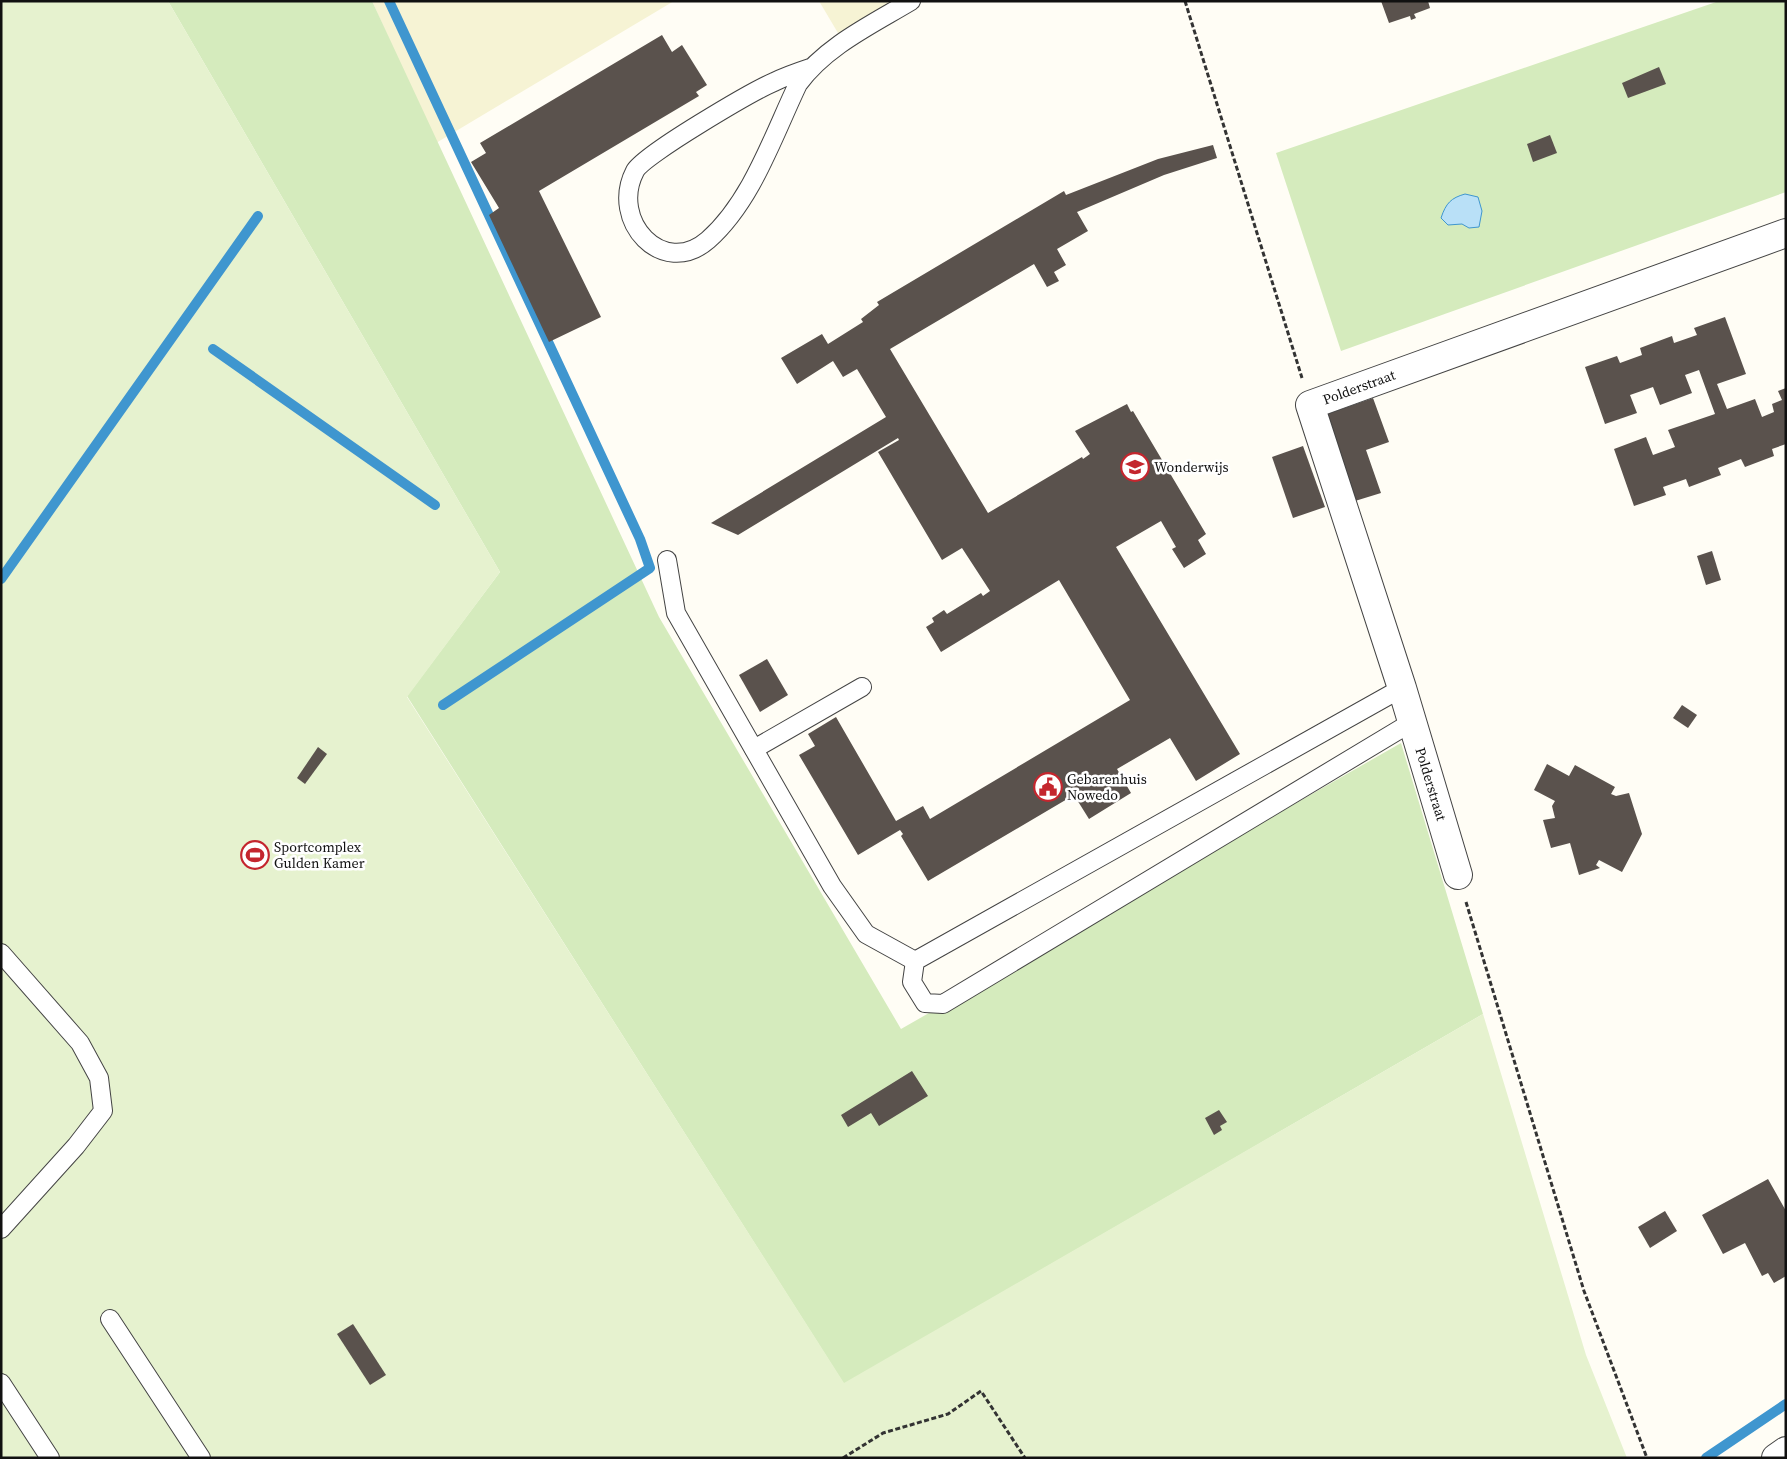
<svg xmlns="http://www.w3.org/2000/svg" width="1787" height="1459" font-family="'Source Serif 4',serif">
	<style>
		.farmland { fill: #f6f3d4 }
		.green { fill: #d5ebbd }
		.pitch { fill: #e6f2cf }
		.water { fill: #b9e0f7; stroke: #3f96cf }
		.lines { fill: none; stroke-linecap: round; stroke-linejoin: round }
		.stream { stroke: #3f96cf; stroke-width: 10 }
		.building { fill: #5a524d }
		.lane-casing { stroke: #444; stroke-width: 20 }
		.street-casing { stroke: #444; stroke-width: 30 }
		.path { stroke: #333; stroke-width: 3; stroke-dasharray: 5 2.5; stroke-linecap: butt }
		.lane { stroke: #fff; stroke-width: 18 }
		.street { stroke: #fff; stroke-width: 28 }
		.labels { text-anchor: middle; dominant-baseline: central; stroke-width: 5; stroke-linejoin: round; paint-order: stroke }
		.street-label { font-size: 14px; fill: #111; stroke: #fff }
		.poi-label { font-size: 14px; fill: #111; stroke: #fff; text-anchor: start }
	</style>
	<rect width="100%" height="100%" fill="#fffdf5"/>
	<g class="farmland">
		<path d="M 372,1 L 674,1 L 436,143 Z"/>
		<path d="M 819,1 L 900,1 L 841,38 Z"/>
	</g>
	<g class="green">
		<path d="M 168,1 L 372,1 L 659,617 L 901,1029 L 1401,743 L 1483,1014 L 844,1384 L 407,696 L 500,572 Z"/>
		<path d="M 1719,1 L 1786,1 L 1786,192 L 1341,351 L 1276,153 Z"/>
	</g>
	<path class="pitch" d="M 1,1 L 168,1 L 500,572 L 407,697 L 844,1383 L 1483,1014 L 1586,1355 L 1627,1458 L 1,1458 Z"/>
	<path class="water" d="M 1465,194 L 1478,197 L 1482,211 L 1479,227 L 1469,228 L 1462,224 L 1448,225 L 1441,218 C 1446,203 1451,198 1465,194 Z"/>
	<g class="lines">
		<g class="stream">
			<path d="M 389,1 L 640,539 L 650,568 L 443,705"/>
			<path d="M 213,349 L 435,505"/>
			<path d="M 1,579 L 258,216"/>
			<path d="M 1706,1458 L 1786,1404"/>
		</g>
	</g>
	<g class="building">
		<path d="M 1381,1 L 1428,1 L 1430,8 L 1414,14 L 1416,18 L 1411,20 L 1410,16 L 1389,23 Z"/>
		<path d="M 662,35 L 672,52 L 682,45 L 707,85 L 696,92 L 699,96 L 539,191 L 601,317 L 549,342 L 489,215 L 499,208 L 471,162 L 486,153 L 480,143 Z"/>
		<path d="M 1659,67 L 1666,84 L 1628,98 L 1622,83 Z"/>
		<path d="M 1550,135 L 1557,153 L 1533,162 L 1527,144 Z"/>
		<path d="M 1213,145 L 1217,158 L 1164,175 L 1077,212 L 1088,231 L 1057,249 L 1066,265 L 1054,272 L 1059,281 L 1047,287 L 1034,264 L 890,349 L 988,513 L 1082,457 L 1083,459 L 1090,454 L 1075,431 L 1127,404 L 1131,412 L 1133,411 L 1206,534 L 1198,540 L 1206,554 L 1184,568 L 1172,549 L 1176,547 L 1161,521 L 1116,547 L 1240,754 L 1196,781 L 1170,738 L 1117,769 L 1131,793 L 1089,819 L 1074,795 L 928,881 L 901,836 L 903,834 L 900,830 L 858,855 L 799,755 L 815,746 L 808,734 L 836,717 L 896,821 L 923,806 L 930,819 L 1130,700 L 1059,580 L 941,652 L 926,627 L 934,622 L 932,618 L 944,610 L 947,614 L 981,593 L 983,596 L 990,591 L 962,548 L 942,560 L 878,452 L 899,440 L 898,438 L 738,535 L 711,523 L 886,417 L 857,369 L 843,377 L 833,361 L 797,384 L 781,358 L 822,334 L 828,344 L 863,322 L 861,319 L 879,305 L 877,302 L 1064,191 L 1066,195 L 1158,159 Z"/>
		<path d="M 1725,317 L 1746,374 L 1717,384 L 1727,409 L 1755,399 L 1762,417 L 1774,412 L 1772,404 L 1782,400 L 1778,391 L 1786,388 L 1786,444 L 1772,449 L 1774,456 L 1745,467 L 1741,459 L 1718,468 L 1721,475 L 1689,487 L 1686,479 L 1663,487 L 1666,495 L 1634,506 L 1614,449 L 1646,437 L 1653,455 L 1675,447 L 1668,430 L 1715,414 L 1699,370 L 1685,375 L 1692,393 L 1660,405 L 1653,387 L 1630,395 L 1637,413 L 1605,424 L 1585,367 L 1617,356 L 1620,363 L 1642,355 L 1640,348 L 1672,336 L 1674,343 L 1697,335 L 1694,328 Z"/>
		<path d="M 1373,398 L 1389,442 L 1366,450 L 1381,493 L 1355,501 L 1324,415 Z"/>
		<path d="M 1303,446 L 1325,507 L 1293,518 L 1272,457 Z"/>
		<path d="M 1712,551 L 1721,580 L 1706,585 L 1697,556 Z"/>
		<path d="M 767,659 L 788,695 L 760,712 L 739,675 Z"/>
		<path d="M 1682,705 L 1697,715 L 1688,728 L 1673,718 Z"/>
		<path d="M 318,747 L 327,754 L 305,784 L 297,778 Z"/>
		<path d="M 1547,764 L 1569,776 L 1575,765 L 1615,787 L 1611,794 L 1616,796 L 1629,793 L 1642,834 L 1622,872 L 1599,860 L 1596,865 L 1600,868 L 1579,875 L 1570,843 L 1551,848 L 1543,820 L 1555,818 L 1552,806 L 1555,801 L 1534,790 Z"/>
		<path d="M 912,1071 L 928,1096 L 879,1126 L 871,1113 L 848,1127 L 841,1115 Z"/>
		<path d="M 1219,1110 L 1227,1122 L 1220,1126 L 1222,1130 L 1214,1135 L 1205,1118 Z"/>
		<path d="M 1768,1179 L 1786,1211 L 1786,1276 L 1774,1283 L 1768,1273 L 1762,1276 L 1745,1243 L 1723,1254 L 1702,1215 Z"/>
		<path d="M 1665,1211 L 1677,1231 L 1650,1248 L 1638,1227 Z"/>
		<path d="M 353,1324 L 386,1375 L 370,1385 L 337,1334 Z"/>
	</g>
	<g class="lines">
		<defs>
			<g id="lane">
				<path d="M 810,68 C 798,72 786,76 774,82 C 753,91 643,155 635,171 C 609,221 663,279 708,240 C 752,201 773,136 798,84 C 826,46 871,25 911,1"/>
				<path d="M 667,560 L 676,613 L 832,886 L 866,934 L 915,961"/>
				<path d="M 1402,688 L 915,961 L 912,982 L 925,1003 L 943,1004 L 1412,722"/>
				<path d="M 754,749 L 862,687"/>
				<path d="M 1,953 L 80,1043 L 99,1078 L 103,1111 L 76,1146 L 1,1229"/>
				<path d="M 110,1319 L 201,1458"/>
				<path d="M 1,1383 L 50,1458"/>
			</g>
			<g id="street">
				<path d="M 1458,875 L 1402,688 L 1310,405 L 1786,233"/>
				<path d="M 1776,1458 L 1786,1451"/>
			</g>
		</defs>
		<use href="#lane" class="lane-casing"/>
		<use href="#street" class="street-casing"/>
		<g class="path">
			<path d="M 1185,1 L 1302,378"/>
			<path d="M 1466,902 L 1584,1291 L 1647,1458"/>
			<path d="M 843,1458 L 883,1433 L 948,1414 L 981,1391 L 1025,1458"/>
		</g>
		<use href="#lane" class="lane"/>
		<use href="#street" class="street"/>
	</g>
	<defs>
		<symbol id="school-ring" viewBox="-11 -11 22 22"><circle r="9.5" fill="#fff" stroke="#c4262e" stroke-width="1.5"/><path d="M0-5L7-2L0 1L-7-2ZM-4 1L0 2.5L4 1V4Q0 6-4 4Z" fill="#c4262e"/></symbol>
		<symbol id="civic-ring" viewBox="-11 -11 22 22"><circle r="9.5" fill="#fff" stroke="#c4262e" stroke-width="1.5"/><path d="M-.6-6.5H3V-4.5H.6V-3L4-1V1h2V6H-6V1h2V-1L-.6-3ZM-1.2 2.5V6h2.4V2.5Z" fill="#c4262e"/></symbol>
		<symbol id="stadium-ring" viewBox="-11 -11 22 22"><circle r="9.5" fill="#fff" stroke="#c4262e" stroke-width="1.5"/><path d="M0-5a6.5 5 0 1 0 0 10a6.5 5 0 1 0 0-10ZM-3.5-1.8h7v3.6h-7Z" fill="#c4262e"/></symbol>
	</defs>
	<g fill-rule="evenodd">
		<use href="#school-ring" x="1119" y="451" width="32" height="32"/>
		<use href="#civic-ring" x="1032" y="771" width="32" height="32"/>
		<use href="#stadium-ring" x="239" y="839" width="32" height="32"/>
	</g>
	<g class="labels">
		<g class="street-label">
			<text transform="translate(1359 387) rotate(-20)">Polderstraat</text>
			<text transform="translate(1431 784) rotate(73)">Polderstraat</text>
		</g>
		<g class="poi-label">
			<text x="1154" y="467">Wonderwijs</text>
			<text x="1067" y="779">Gebarenhuis<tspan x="1067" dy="16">Nowedo</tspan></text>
			<text x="274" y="847">Sportcomplex<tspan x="274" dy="16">Gulden Kamer</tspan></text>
		</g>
	</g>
	<rect width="1787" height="1459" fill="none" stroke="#111111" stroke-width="5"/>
</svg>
